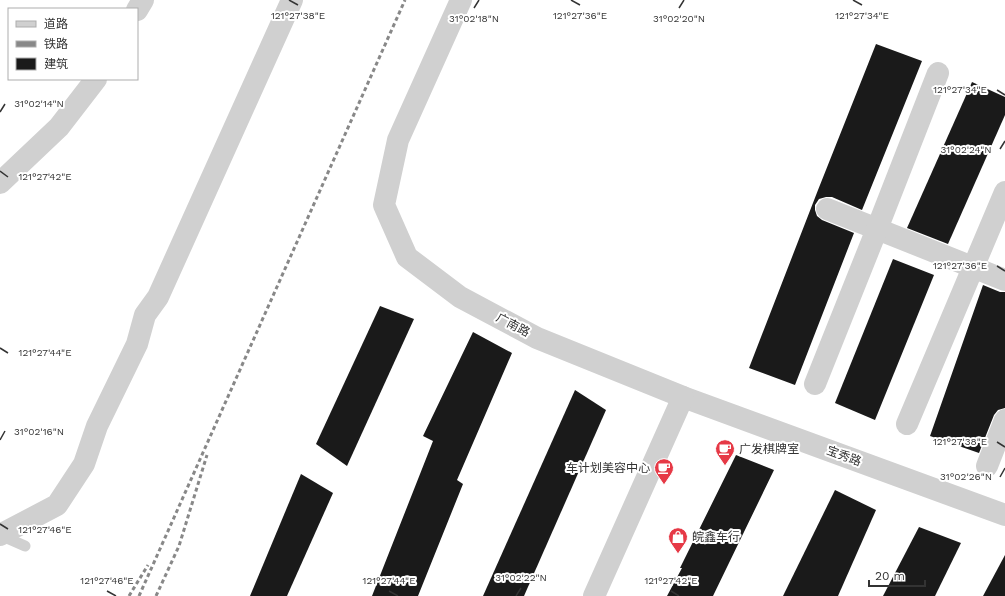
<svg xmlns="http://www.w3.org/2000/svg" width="1005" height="596" font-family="'Work Sans','Noto Sans SC',sans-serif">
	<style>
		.building { fill: #1a1a1a }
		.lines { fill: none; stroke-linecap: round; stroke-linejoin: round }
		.service { stroke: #d0d0d0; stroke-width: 11 }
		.minor { stroke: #d0d0d0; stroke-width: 22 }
		.tertiary { stroke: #d0d0d0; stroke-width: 22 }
		.rail { stroke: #888; stroke-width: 3; stroke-dasharray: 4 3; stroke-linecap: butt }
		.ticks { fill: none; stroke: #333; stroke-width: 1.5 }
		.labels { text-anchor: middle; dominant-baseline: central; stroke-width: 4; stroke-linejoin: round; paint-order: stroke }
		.street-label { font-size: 12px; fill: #333; stroke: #fff }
		.poi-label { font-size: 12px; fill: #333; stroke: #fff; text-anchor: start }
		.ticks-label { font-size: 10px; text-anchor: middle; fill: #333; stroke: #fff; stroke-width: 4; stroke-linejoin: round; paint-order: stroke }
	</style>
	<rect width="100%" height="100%" fill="#fff"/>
	<g class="building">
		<path d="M 876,44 L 922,61 L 862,210 L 832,197 L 826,197 L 819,199 L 815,205 L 815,210 L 817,216 L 822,220 L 854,233 L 795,385 L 749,368 L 818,190 Z"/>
		<path d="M 972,82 L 1005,97 L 1005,115 L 948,244 L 907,228 Z"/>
		<path d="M 893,259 L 934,275 L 875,420 L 835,403 Z"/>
		<path d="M 983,285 L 1000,292 L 1005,292 L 1005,408 L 998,410 L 994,415 L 979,453 L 930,436 Z"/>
		<path d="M 380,306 L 414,319 L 347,466 L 316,444 Z"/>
		<path d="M 473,332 L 512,353 L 457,480 L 463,484 L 418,596 L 372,596 L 433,441 L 423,436 Z"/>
		<path d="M 575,390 L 606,410 L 524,596 L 483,596 Z"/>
		<path d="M 736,455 L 774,470 L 713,596 L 667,596 L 682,568 L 680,568 Z"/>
		<path d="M 301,474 L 333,493 L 287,596 L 250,596 Z"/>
		<path d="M 835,490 L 876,510 L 838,596 L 783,596 Z"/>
		<path d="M 919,527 L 961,543 L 935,596 L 883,596 Z"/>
		<path d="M 1005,555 L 1005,596 L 983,596 Z"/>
	</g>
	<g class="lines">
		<path class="service" d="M 0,535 L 25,546"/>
		<g class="minor">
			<path d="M 137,10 L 143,0"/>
			<path d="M 0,183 L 59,127 L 96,79"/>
			<path d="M 827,209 L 1005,280"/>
			<path d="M 815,384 L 877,229 L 938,73"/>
			<path d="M 683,397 L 1005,515"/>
			<path d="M 907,424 L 1005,192"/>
			<path d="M 987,466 L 1005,420"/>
			<path d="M 0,535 L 57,505 L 84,464 L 97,426 L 137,344 L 145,315 L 158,297 L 292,0"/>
		</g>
		<path class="tertiary" d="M 461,0 L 398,140 L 384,205 L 407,257 L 460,297 L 537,338 L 683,397 L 594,596"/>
		<g class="rail">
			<path d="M 129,596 L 148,565"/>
			<path d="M 139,596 L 405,0"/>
			<path d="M 156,596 L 179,546 L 207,455"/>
		</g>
	</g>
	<path class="ticks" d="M 289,0 L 298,5M 571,0 L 580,5M 853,0 L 862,5M 474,8 L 479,0M 679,8 L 684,0M 997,90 L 1005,95M 0,112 L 5,104M 1000,149 L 1005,141M 0,171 L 8,177M 997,266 L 1005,271M 0,348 L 8,353M 0,440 L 5,431M 997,442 L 1005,447M 1000,477 L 1005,468M 0,524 L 8,529M 107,591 L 116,596M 389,591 L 398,596M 671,591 L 679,596M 516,596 L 521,588"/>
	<defs>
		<symbol id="cafe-pin" viewBox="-11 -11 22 30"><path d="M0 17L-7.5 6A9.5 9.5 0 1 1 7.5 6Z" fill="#e63946" stroke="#fff"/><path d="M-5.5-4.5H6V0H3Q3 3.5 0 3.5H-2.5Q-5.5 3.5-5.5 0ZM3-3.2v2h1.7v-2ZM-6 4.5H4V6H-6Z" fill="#fff"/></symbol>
		<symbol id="shop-pin" viewBox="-11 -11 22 30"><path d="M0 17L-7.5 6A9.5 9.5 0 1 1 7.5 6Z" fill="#e63946" stroke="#fff"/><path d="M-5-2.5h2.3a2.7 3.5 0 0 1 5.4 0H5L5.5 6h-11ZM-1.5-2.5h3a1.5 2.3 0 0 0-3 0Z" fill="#fff"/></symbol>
	</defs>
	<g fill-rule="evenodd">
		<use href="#cafe-pin" x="714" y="438" width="22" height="30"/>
		<use href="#cafe-pin" x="653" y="457" width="22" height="30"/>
		<use href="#shop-pin" x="667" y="526" width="22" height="30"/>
	</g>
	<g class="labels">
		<g class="street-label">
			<text transform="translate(513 325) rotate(28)">广南路</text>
			<text transform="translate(844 456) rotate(20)">宝秀路</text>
		</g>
		<g class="poi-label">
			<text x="739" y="449">广发棋牌室</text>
			<text x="650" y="468" text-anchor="end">车计划美容中心</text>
			<text x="692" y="537">皖鑫车行</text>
		</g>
	</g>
	<g class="ticks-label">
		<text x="298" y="19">121°27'38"E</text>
		<text x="580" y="19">121°27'36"E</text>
		<text x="862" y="19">121°27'34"E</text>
		<text x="474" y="22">31°02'18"N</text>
		<text x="679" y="22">31°02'20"N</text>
		<text x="960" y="93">121°27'34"E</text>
		<text x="39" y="107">31°02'14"N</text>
		<text x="966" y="153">31°02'24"N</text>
		<text x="45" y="180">121°27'42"E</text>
		<text x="960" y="269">121°27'36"E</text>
		<text x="45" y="356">121°27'44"E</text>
		<text x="39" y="435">31°02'16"N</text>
		<text x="960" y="445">121°27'38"E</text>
		<text x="966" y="480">31°02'26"N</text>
		<text x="45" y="533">121°27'46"E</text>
		<text x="521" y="581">31°02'22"N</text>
		<text x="107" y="584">121°27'46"E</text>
		<text x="389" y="584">121°27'44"E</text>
		<text x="671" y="584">121°27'42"E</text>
	</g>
	<rect x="8" y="8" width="130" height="72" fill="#ffffff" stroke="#adadad"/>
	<rect x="16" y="21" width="20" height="6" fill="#d0d0d0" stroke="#adadad"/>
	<text x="44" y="28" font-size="12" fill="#333333">道路</text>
	<rect x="16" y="41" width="20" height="6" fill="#888888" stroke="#adadad"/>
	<text x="44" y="48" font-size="12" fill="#333333">铁路</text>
	<rect x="16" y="58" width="20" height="12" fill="#1a1a1a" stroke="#adadad"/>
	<text x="44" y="68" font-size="12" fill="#333333">建筑</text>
	<path d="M869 580v6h56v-6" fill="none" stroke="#333333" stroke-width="2"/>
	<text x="875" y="580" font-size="12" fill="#333333" stroke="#ffffff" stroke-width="3" paint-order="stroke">20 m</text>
</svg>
